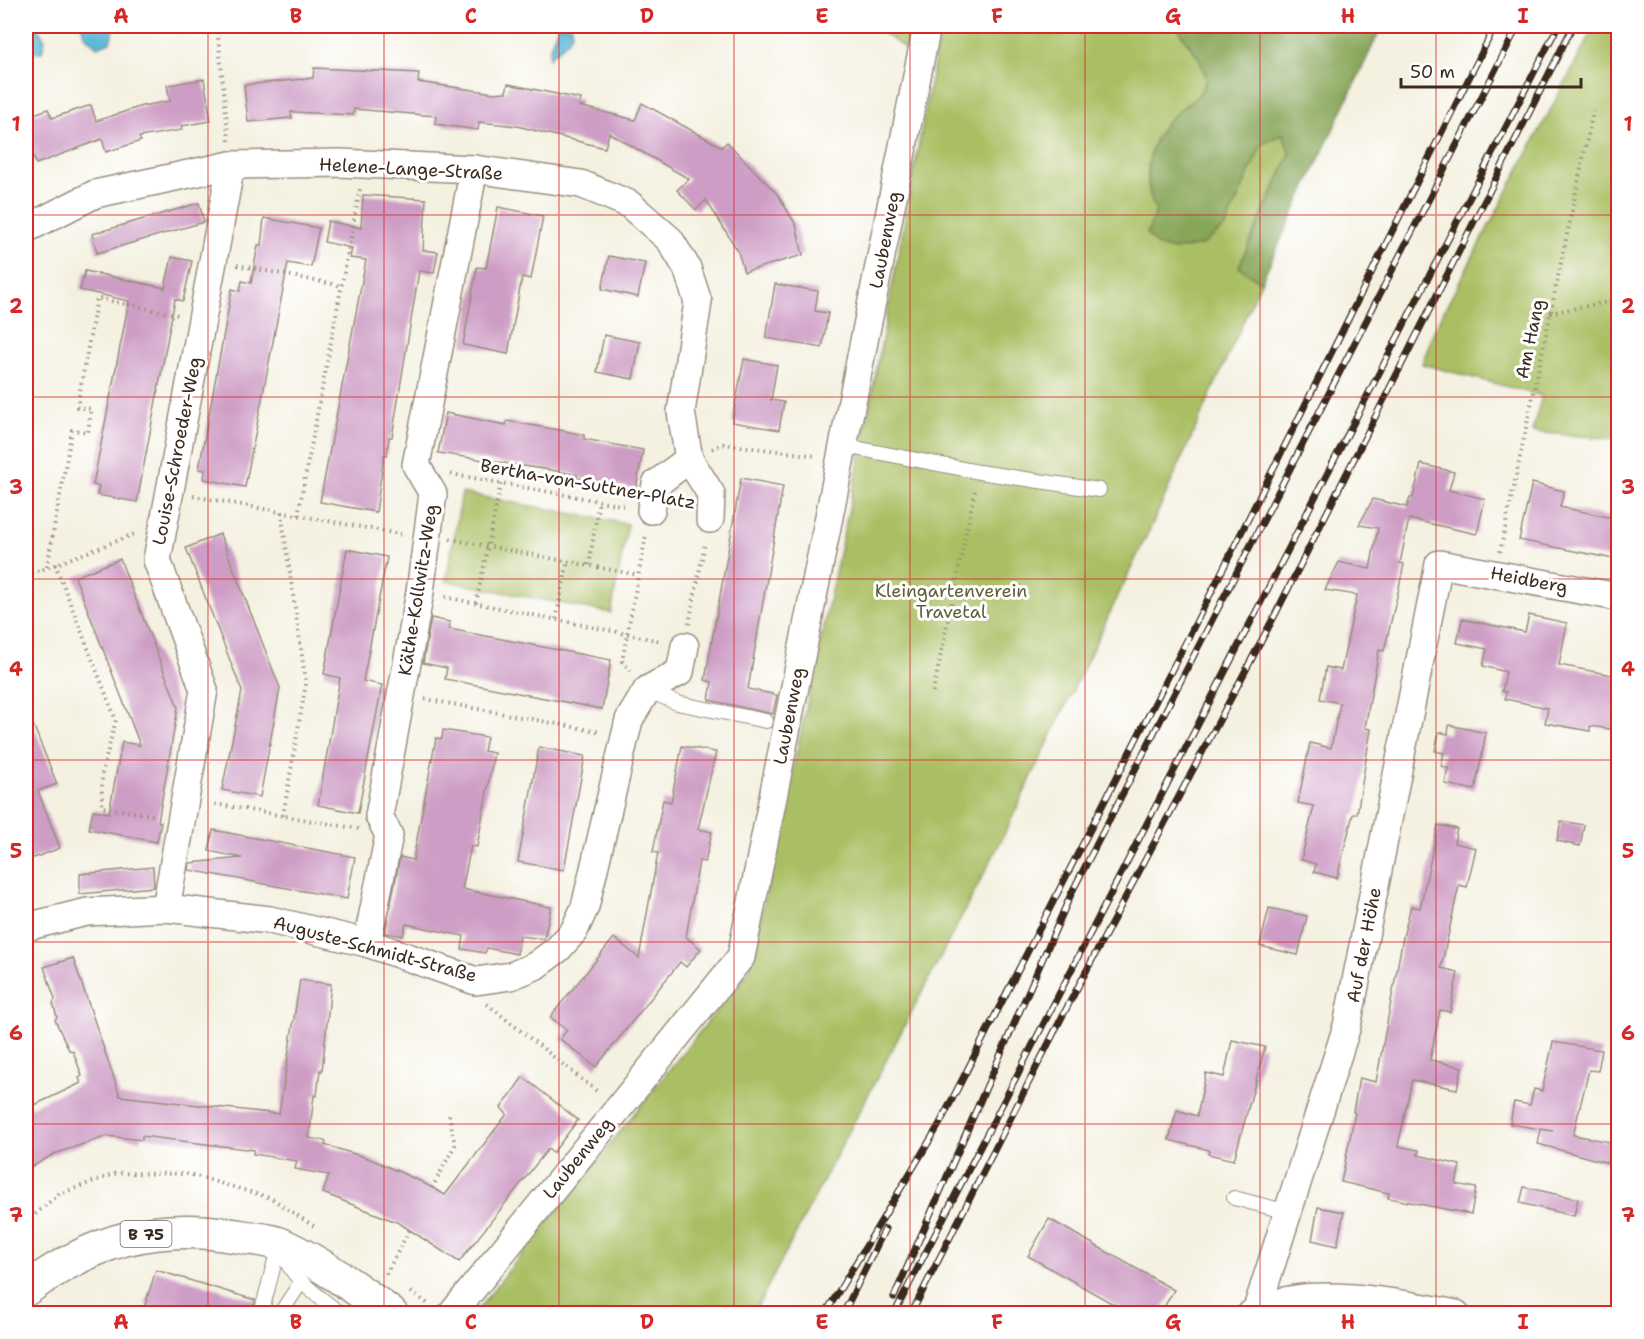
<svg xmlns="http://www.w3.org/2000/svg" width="1644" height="1339" font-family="'Shantell Sans',sans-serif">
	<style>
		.green { fill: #aabf63; stroke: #727440; stroke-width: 1.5 }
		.forest { fill: #87a659; stroke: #61683c; stroke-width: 1.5 }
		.water { fill: #59b8d7; stroke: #4a717a; stroke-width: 1.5 }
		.building { fill: #ce9dc5 }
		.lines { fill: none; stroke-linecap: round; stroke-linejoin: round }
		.lane-casing { stroke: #988e80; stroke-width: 16 }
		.street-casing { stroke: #988e80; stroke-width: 30 }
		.primary-casing { stroke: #988e80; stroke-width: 36 }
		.path { stroke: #988e80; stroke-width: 4; stroke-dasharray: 1.5 4.5; stroke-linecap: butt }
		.lane { stroke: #fff; stroke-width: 14 }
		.street { stroke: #fff; stroke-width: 27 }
		.primary { stroke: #fff; stroke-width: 33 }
		.rail-casing { stroke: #3b2a1e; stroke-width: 7 }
		.rail { stroke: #fff; stroke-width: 4.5; stroke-dasharray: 14; stroke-linecap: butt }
		.grid { fill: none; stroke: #d62828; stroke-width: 1.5; stroke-opacity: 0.55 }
		.labels { text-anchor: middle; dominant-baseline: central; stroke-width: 6; stroke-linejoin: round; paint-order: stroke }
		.shield { fill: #fff; stroke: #766a62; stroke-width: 1.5 }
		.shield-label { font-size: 16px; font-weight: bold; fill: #3b2a1e }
		.street-label { font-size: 18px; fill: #3b2a1e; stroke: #fff }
		.park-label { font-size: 18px; fill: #625e36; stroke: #fff }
		.neatline { fill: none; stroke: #d62828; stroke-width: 2 }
		.grid-label { font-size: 20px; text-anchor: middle; font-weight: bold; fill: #d62828 }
	</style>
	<rect width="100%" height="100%" fill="#fff"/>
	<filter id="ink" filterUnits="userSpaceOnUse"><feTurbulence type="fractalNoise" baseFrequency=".0167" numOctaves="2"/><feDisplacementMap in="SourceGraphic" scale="12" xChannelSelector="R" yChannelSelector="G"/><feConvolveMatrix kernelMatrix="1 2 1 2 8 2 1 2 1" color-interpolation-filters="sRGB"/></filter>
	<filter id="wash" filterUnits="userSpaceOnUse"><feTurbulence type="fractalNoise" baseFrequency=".008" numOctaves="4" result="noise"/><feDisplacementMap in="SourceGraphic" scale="24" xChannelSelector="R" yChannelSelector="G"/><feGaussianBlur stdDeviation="1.35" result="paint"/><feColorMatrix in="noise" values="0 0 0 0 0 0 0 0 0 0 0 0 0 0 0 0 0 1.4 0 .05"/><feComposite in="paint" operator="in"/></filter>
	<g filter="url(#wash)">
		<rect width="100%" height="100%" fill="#f4f1e1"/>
		<g class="green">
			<path d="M 874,26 L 919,26 L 912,54 Z"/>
			<path d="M 941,26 L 1182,26 L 1180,32 L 1199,58 L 1207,79 C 1196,103 1194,97 1177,113 C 1148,138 1140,177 1156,211 L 1225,227 L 1262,144 L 1284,134 L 1290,154 L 1239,266 L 1261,282 L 1156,516 L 1001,841 L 754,1313 L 474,1314 L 750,969 L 861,452 Z"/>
			<path d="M 1595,26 L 1618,26 L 1618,439 L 1532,432 L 1542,396 L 1422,364 L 1435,328 Z"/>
			<path d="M 462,493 L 628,524 L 611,613 L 446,581 Z"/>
		</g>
		<path class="forest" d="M 1182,26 L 1382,26 L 1261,282 L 1239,267 L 1290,154 L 1283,134 L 1262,144 L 1225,227 L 1202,245 L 1173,250 L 1156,245 L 1147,234 L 1156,211 C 1140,176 1148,138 1176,113 C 1194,97 1196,103 1207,79 L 1199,58 L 1180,32 Z"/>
		<g class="water">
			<path d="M 26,26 L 36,26 L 45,40 L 42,52 L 26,53 Z"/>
			<path d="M 82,26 L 115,26 L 110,42 L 97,47 L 84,35 Z"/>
			<path d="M 558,26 L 572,26 C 575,41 557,48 549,58 L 550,47 Z"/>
		</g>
		<g id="blocks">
			<g class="building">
				<path d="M 314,68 L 419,73 L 418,82 L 494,93 L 506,92 L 508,84 L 581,99 L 579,106 L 635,120 L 642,103 L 722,147 L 727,142 L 778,195 L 796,225 L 803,255 L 744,272 L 738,251 L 706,200 L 696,210 L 677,190 L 689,179 L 609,133 L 605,148 L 517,126 L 479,122 L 478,130 L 435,124 L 436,116 L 354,109 L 353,115 L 291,112 L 292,118 L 248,122 L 244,85 L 313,78 Z"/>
				<path d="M 204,79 L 211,121 L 181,126 L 182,130 L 139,137 L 141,141 L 106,152 L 102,139 L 36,164 L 26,135 L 26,117 L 48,109 L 52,118 L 91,105 L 96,121 L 142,106 L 170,101 L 167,85 Z"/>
				<path d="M 363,195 L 426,199 L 423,250 L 438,252 L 434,273 L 419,271 L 392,437 L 389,437 L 387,455 L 384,455 L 376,512 L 320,502 L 366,260 L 350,258 L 352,248 L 324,242 L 328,221 L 361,228 Z"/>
				<path d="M 199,203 L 204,222 L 97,253 L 92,234 Z"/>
				<path d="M 498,207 L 543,216 L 531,279 L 522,277 L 508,354 L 463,345 L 477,267 L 486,268 Z"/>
				<path d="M 264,218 L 319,228 L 311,267 L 288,263 L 245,487 L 204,479 L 205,470 L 199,469 L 232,289 L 240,291 L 242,281 L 251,283 L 258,245 L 261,245 Z"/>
				<path d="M 609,256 L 645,263 L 638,297 L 602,289 Z"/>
				<path d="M 172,257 L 192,261 L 183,301 L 175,299 L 137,502 L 97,495 L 99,486 L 93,485 L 129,301 L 80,290 L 85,271 L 165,288 Z"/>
				<path d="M 775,284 L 818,291 L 815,311 L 828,313 L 822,348 L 766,338 Z"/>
				<path d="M 604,335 L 640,342 L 633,379 L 597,372 Z"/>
				<path d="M 744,359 L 777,365 L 771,400 L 784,402 L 779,430 L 732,422 Z"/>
				<path d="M 446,413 L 506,425 L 507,421 L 565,431 L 584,435 L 584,439 L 643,450 L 636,489 L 577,478 L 577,475 L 557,471 L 438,453 Z"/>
				<path d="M 1421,464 L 1454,472 L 1449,490 L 1485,499 L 1477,534 L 1409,519 L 1400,563 L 1404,564 L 1398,592 L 1384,651 L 1379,650 L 1365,728 L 1371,729 L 1357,814 L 1353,814 L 1337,878 L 1314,872 L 1316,864 L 1301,860 L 1314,806 L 1298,803 L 1310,743 L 1331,748 L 1340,703 L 1320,699 L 1326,667 L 1341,670 L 1357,595 L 1325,590 L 1339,562 L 1370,569 L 1378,528 L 1359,525 L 1373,499 L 1407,507 L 1410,498 L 1413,498 Z"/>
				<path d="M 741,478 L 783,486 L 748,689 L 777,695 L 773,714 L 709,700 L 712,682 L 705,680 Z"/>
				<path d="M 1532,483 L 1564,491 L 1560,507 L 1618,519 L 1614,559 L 1519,540 Z"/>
				<path d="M 220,534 L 280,688 L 260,797 L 222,790 L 242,691 L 186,548 Z"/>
				<path d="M 347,549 L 387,557 L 363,681 L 382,685 L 358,813 L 318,805 L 340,678 L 324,674 Z"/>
				<path d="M 120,559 L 178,707 L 158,822 L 161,822 L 157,842 L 89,829 L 93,810 L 109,813 L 122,742 L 140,745 L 75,577 Z"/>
				<path d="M 1529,615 L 1567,623 L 1559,665 L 1618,676 L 1616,730 L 1590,726 L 1590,731 L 1545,723 L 1548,708 L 1505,699 L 1506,692 L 1502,691 L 1506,672 L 1483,666 L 1487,649 L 1457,643 L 1462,619 L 1525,632 Z"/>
				<path d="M 431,618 L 450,622 L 449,629 L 611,660 L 602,709 L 445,679 L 447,668 L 423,663 Z"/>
				<path d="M 26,707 L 57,784 L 38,791 L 60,848 L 26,861 Z"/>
				<path d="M 1449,725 L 1486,733 L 1475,790 L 1445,784 L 1448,768 L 1441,766 L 1444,753 L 1435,751 L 1439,732 L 1448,734 Z"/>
				<path d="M 443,730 L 487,737 L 484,751 L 494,753 L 477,847 L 471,846 L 462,889 L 551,907 L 544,939 L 520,936 L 517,954 L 487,948 L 485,953 L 462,949 L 464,936 L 406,924 L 403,936 L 385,933 L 400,857 L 413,860 L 436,738 L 442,739 Z"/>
				<path d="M 682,746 L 716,752 L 698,829 L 712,832 L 705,862 L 699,861 L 686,937 L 701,949 L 686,967 L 680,962 L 596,1067 L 560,1039 L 567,1030 L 550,1017 L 614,938 L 639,958 L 658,853 L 653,852 L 663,800 L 671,802 Z"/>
				<path d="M 539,747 L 585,756 L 564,870 L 518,862 Z"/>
				<path d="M 1561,821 L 1584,825 L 1580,846 L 1557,841 Z"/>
				<path d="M 1438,825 L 1457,829 L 1454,843 L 1476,848 L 1467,887 L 1459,885 L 1441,968 L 1458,972 L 1450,1012 L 1440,1010 L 1430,1060 L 1462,1067 L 1457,1089 L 1412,1080 L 1398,1146 L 1419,1150 L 1418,1155 L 1460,1165 L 1456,1184 L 1476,1188 L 1471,1214 L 1388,1198 L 1389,1193 L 1341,1182 L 1355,1113 L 1353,1112 L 1359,1078 L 1376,1082 L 1403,937 L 1411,906 L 1420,908 Z"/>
				<path d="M 213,830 L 355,857 L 347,899 L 189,870 L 190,863 L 242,858 L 209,851 Z"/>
				<path d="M 153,867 L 154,887 L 80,894 L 80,874 Z"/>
				<path d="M 1269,908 L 1307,916 L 1298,955 L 1260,946 Z"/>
				<path d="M 73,958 L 120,1096 L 279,1114 L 300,980 L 331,984 L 322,1071 L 320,1070 L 317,1096 L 314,1095 L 309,1138 L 326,1141 L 325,1145 L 368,1158 L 420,1181 L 445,1195 L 507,1114 L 501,1108 L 523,1077 L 578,1120 L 553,1153 L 548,1149 L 459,1262 L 399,1223 L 323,1193 L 329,1175 L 295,1169 L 297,1161 L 253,1154 L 254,1150 L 142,1136 L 142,1140 L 107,1136 L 54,1154 L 26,1170 L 26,1109 L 81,1083 L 79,1078 L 82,1076 L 73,1051 L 69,1050 L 55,1020 L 57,1017 L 53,1003 L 55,999 L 44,967 Z"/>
				<path d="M 1232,1040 L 1265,1047 L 1234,1160 L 1208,1154 L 1209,1150 L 1169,1140 L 1177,1110 L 1197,1116 L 1206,1073 L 1224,1077 Z"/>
				<path d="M 1553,1042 L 1602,1050 L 1598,1071 L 1589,1070 L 1573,1135 L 1616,1143 L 1612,1164 L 1538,1144 L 1541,1129 L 1553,1131 L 1510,1124 L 1514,1102 L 1530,1105 L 1534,1089 L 1542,1091 Z"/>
				<path d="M 1524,1187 L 1578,1199 L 1574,1216 L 1520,1203 Z"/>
				<path d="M 1318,1207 L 1344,1212 L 1337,1246 L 1312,1240 Z"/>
				<path d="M 1049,1219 L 1174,1290 L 1160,1314 L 1131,1314 L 1028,1256 Z"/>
				<path d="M 156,1270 L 255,1300 L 252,1314 L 171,1314 L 145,1305 Z"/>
			</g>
		</g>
	</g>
	<g filter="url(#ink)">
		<use href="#blocks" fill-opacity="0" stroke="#988e80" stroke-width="1.5"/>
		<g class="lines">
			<defs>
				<g id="lane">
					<path d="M 845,446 L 979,472 L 1099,490"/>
					<path d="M 647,690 L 677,703 L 766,721"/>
					<path d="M 1234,1198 L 1288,1212"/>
					<path d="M 282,1251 C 291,1279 318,1295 340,1314"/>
					<path d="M 261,1314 L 279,1245"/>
					<path d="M 280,1314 L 301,1282"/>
				</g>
				<g id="street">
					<path d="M 26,229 L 95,194 L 231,165 L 340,163 L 474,169 L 581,184 L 629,204 L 670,240 L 687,268 L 698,302 L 681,412 L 689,459 L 711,494 L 710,519"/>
					<path d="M 651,510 L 656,484 L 689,459"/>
					<path d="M 166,908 L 204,690 L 157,560 L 231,165"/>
					<path d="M 26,927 L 87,912 L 166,908 L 270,920 L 367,943 L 476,981 L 511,976 L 535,966 L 558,949 L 574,931 L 585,907 L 629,720 L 647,690 L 680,672 L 685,646"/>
					<path d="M 367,943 L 389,835 L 379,816 L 420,592 L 433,494 L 416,465 L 474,169"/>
					<path d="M 1257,1309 L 1347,1026 L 1439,564 L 1618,597"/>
					<path d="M 452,1314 L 741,957 L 927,26"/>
					<path d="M 1251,1314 C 1300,1282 1401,1303 1456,1314"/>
				</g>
				<path id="primary" d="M 26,1289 C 94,1240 154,1222 237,1236 C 251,1239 269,1239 282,1245 C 321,1263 357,1288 391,1314"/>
			</defs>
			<use href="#lane" class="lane-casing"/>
			<use href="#street" class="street-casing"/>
			<use href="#primary" class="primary-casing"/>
			<g class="path">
				<path d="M 217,26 L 229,141"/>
				<path d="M 237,265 L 342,286"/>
				<path d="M 1550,313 L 1618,300"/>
				<path d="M 712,449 L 723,444 L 817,456"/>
				<path d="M 451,474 L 626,506"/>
				<path d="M 193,496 L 404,535"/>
				<path d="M 281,512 L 306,683 L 283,816"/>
				<path d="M 298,515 L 360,189"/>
				<path d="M 450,539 L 638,575"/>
				<path d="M 1500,552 L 1593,111"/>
				<path d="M 55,564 L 116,720 L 102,773 L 102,807 L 157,816"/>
				<path d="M 589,565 L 599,501"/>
				<path d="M 47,567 L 72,430 L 88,432 L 91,409 L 77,407 L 97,298 L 178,315"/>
				<path d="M 26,576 L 137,533"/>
				<path d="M 445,597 L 661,641"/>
				<path d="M 476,603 L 501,483"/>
				<path d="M 556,619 L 568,561"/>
				<path d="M 689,624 L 705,543"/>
				<path d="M 631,671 L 622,661 L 646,535"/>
				<path d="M 933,692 L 975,490"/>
				<path d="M 425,699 L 600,732"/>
				<path d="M 215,804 L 359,829"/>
				<path d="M 487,1004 L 599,1093"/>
				<path d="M 432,1188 L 455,1145 L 449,1114"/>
				<path d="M 26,1222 L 59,1194 L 117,1173 L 189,1174 L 271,1198 L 315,1227"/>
				<path d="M 386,1274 L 410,1229"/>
				<path d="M 411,1292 L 430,1305"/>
			</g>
			<use href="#lane" class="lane"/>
			<use href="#street" class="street"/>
			<use href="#primary" class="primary"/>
			<defs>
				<g id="rail">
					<path d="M 894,1297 L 1072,892 L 1518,26"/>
					<path d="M 825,1314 L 939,1125 L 1212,591 L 1495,26"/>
					<path d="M 843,1314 L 885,1229"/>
					<path d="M 894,1314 L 1558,26"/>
					<path d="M 911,1314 L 1063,1015 L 1275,615 L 1573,26"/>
				</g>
			</defs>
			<use href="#rail" class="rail-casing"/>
			<use href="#rail" class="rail"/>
		</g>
	</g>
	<path class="grid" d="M 208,26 L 208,1314M 384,26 L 384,1314M 559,26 L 559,1314M 734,26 L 734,1314M 910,26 L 910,1314M 1085,26 L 1085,1314M 1260,26 L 1260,1314M 1436,26 L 1436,1314M 26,215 L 1618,215M 26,397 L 1618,397M 26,579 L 1618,579M 26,760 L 1618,760M 26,942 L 1618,942M 26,1124 L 1618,1124"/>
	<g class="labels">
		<rect class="shield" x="120.5" y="1221" width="51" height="26" rx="4.5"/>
		<g class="shield-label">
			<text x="146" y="1234">B 75</text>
		</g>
		<g class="street-label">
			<text transform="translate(411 169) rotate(3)">Helene-Lange-Straße</text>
			<text transform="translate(885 240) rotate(-79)">Laubenweg</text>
			<text transform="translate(1530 339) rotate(-78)">Am Hang</text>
			<text transform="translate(177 451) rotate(-79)">Louise-Schroeder-Weg</text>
			<text transform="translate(588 484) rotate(10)">Bertha-von-Suttner-Platz</text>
			<text transform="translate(1529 580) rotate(11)">Heidberg</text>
			<text transform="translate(418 590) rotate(-81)">Käthe-Kollwitz-Weg</text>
			<text transform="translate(789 716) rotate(-79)">Laubenweg</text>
			<text transform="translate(1364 945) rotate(-79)">Auf der Höhe</text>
			<text transform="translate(375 949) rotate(15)">Auguste-Schmidt-Straße</text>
			<text transform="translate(578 1158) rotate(-51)">Laubenweg</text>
		</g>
		<g class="park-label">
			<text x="951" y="591">Kleingartenverein<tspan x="951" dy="21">Travetal</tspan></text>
		</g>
	</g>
	<rect width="1644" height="1339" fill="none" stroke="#fff" stroke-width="66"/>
	<path d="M1401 78v9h180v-9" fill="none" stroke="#3b2a1e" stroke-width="3"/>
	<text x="1410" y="78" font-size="18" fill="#3b2a1e" stroke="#ffffff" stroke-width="4.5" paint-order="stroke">50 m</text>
	<rect x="33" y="33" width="1578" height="1273" class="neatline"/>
	<g class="grid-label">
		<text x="121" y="23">A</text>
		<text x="296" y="23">B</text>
		<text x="471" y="23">C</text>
		<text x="647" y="23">D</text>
		<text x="822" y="23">E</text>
		<text x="997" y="23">F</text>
		<text x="1173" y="23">G</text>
		<text x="1348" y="23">H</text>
		<text x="1523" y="23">I</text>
		<text x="16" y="131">1</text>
		<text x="1628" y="131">1</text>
		<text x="16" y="313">2</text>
		<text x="1628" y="313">2</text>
		<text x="16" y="494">3</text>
		<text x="1628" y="494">3</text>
		<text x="16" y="676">4</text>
		<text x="1628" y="676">4</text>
		<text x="16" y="858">5</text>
		<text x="1628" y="858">5</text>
		<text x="16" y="1040">6</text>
		<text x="1628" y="1040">6</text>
		<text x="16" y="1222">7</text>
		<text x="1628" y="1222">7</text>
		<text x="121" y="1329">A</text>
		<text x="296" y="1329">B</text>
		<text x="471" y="1329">C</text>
		<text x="647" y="1329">D</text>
		<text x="822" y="1329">E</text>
		<text x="997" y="1329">F</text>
		<text x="1173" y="1329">G</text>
		<text x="1348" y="1329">H</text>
		<text x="1523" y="1329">I</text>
	</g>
</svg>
